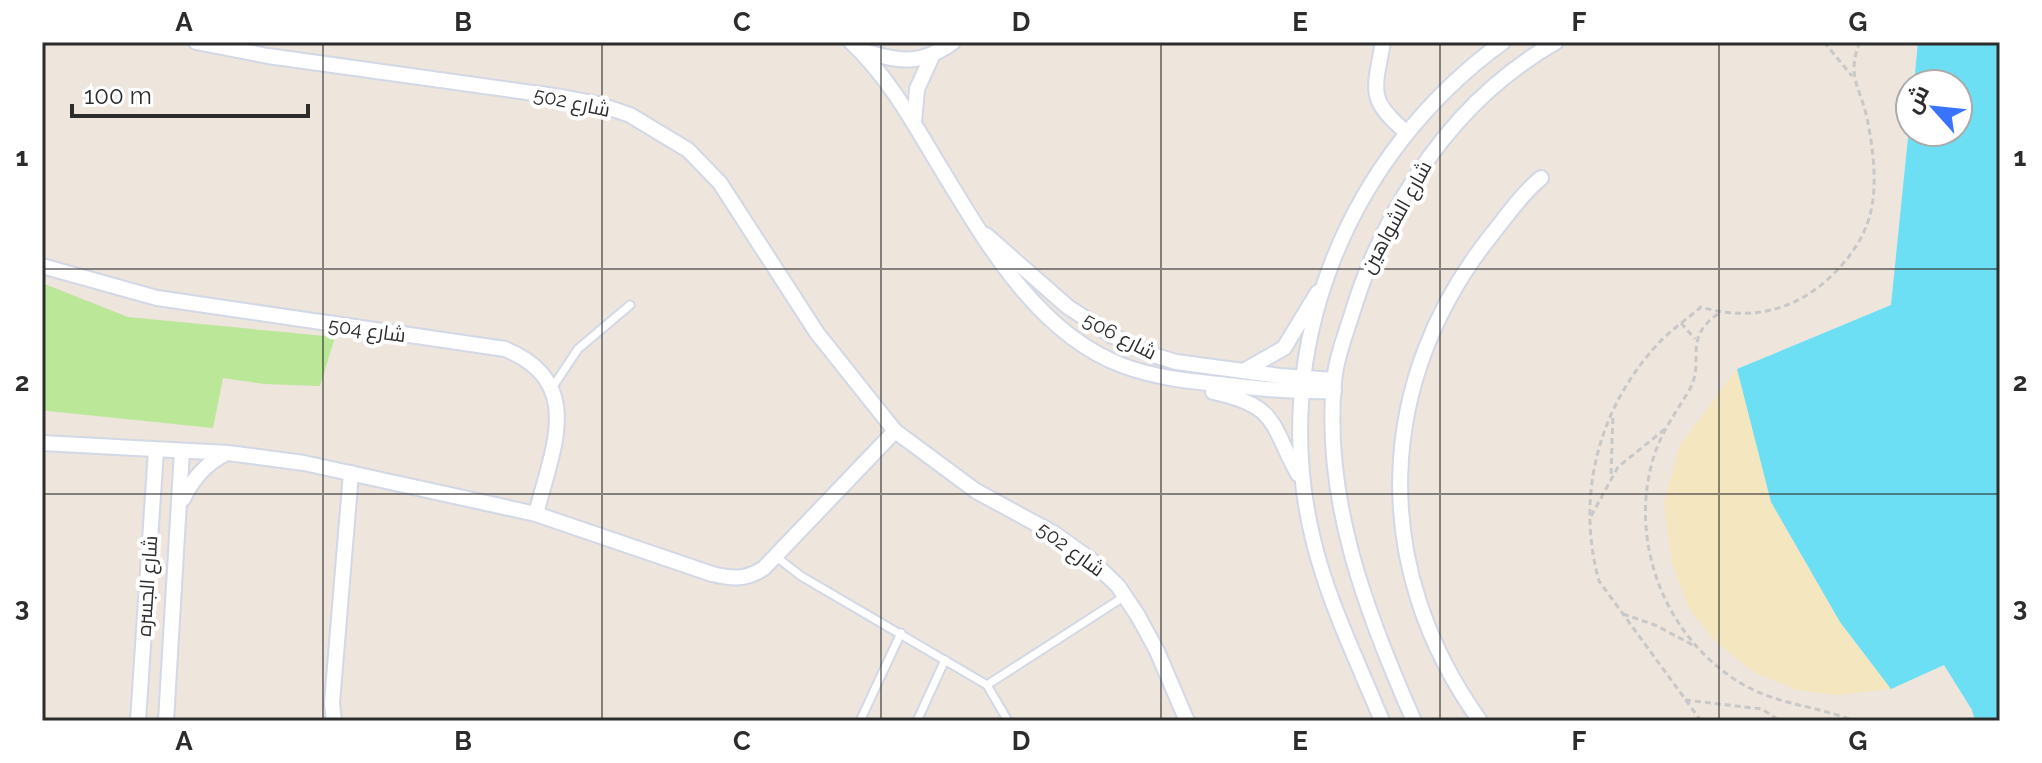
<svg xmlns="http://www.w3.org/2000/svg" width="2042" height="763" font-family="Raleway,Cairo,sans-serif">
	<style>
		.green { fill: #bbe798 }
		.sand { fill: #f4e6bf }
		.water { fill: #6cdff4 }
		.lines { fill: none; stroke-linecap: round; stroke-linejoin: round }
		.lane-casing { stroke: #d2d8e5; stroke-width: 11 }
		.street-casing { stroke: #d2d8e5; stroke-width: 18 }
		.path { stroke: #c8c8c8; stroke-width: 3; stroke-dasharray: 6 4; stroke-linecap: butt }
		.lane { stroke: #fff; stroke-width: 7 }
		.street { stroke: #fff; stroke-width: 14 }
		.grid { fill: none; stroke: #2c2c2c; stroke-width: 2; stroke-opacity: 0.55 }
		.labels { text-anchor: middle; dominant-baseline: central; stroke-width: 8; stroke-linejoin: round; paint-order: stroke }
		.street-label { font-size: 20px; fill: #2c2c2c; stroke: #fff }
		.neatline { fill: none; stroke: #2c2c2c; stroke-width: 3 }
		.grid-label { font-size: 26px; text-anchor: middle; font-weight: bold; fill: #2c2c2c }
	</style>
	<rect width="100%" height="100%" fill="#eee5dd"/>
	<path class="green" d="M 42,283 L 128,317 L 335,337 L 320,386 L 265,384 L 223,378 L 213,428 L 48,411 L 42,410 Z"/>
	<path class="sand" d="M 1737,369 L 1771,502 L 1840,622 L 1891,689 L 1837,695 L 1797,690 L 1755,673 L 1715,641 L 1688,607 L 1671,559 L 1664,503 L 1680,445 Z"/>
	<path class="water" d="M 1918,42 L 2000,42 L 2000,721 L 1975,721 L 1972,710 L 1944,665 L 1891,689 L 1840,622 L 1771,502 L 1737,369 L 1891,305 L 1910,118 L 1910,132 L 1958,132 L 1958,84 L 1914,84 Z"/>
	<g class="lines">
		<defs>
			<g id="lane">
				<path d="M 552,388 L 578,349 L 630,305"/>
				<path d="M 775,556 L 801,576 L 987,685 L 1125,596"/>
				<path d="M 987,685 L 1008,721"/>
				<path d="M 860,721 L 901,633"/>
				<path d="M 917,721 L 945,660"/>
			</g>
			<g id="street">
				<path d="M 196,42 L 268,56 L 562,97 L 598,104 L 630,115 L 688,150 L 720,183 L 817,333 L 895,431 L 976,491 L 1055,534 L 1090,559 L 1118,586 L 1138,616 L 1157,651 L 1187,721"/>
				<path d="M 851,42 C 893,81 918,132 948,180 C 991,251 1042,336 1124,366 C 1154,377 1186,381 1219,384 C 1257,389 1295,392 1334,391"/>
				<path d="M 1383,42 C 1375,89 1366,99 1406,132"/>
				<path d="M 860,50 C 898,61 919,67 953,42"/>
				<path d="M 914,122 L 917,89 L 932,56"/>
				<path d="M 986,235 L 1068,307 L 1111,335 L 1153,355 L 1176,362 L 1280,376 L 1334,380"/>
				<path d="M 42,266 L 157,298 L 505,349 C 586,382 552,449 536,514"/>
				<path d="M 1245,370 L 1284,348 L 1318,292"/>
				<path d="M 1213,392 C 1279,406 1270,424 1298,474"/>
				<path d="M 42,443 L 228,453 L 304,463 L 536,514 L 712,574 C 733,579 746,580 764,568 L 895,431"/>
				<path d="M 183,499 C 192,480 205,464 225,454"/>
				<path d="M 138,721 L 156,450"/>
				<path d="M 166,721 L 182,451"/>
				<path d="M 334,721 L 332,703 L 351,473"/>
				<path d="M 1382,721 C 1358,662 1328,602 1313,539 C 1267,350 1347,155 1503,42"/>
				<path d="M 1414,721 C 1367,615 1323,500 1334,382 C 1336,360 1344,338 1351,317 C 1363,276 1379,239 1401,201 C 1439,135 1489,80 1556,42"/>
				<path d="M 1480,721 C 1369,566 1374,381 1493,233 C 1508,214 1522,194 1541,178"/>
			</g>
		</defs>
		<use href="#lane" class="lane-casing"/>
		<use href="#street" class="street-casing"/>
		<g class="path">
			<path d="M 1824,42 L 1852,76"/>
			<path d="M 1718,314 C 1680,340 1708,362 1687,394 C 1674,415 1660,435 1653,459 C 1628,545 1667,641 1744,685 C 1779,705 1818,706 1854,721"/>
			<path d="M 1681,323 L 1695,339"/>
			<path d="M 1611,474 L 1613,414"/>
			<path d="M 1591,516 L 1618,467 L 1665,429"/>
			<path d="M 1623,614 L 1655,625 L 1693,645"/>
			<path d="M 1685,700 L 1762,709 L 1780,721"/>
			<path d="M 1701,721 L 1599,581 C 1576,498 1597,412 1655,347 C 1668,332 1686,320 1701,307 C 1736,318 1775,315 1807,295 C 1833,279 1862,247 1870,215 C 1878,185 1873,148 1867,118 C 1860,87 1846,75 1860,42"/>
		</g>
		<use href="#lane" class="lane"/>
		<use href="#street" class="street"/>
	</g>
	<path class="grid" d="M 323,42 L 323,721M 602,42 L 602,721M 881,42 L 881,721M 1161,42 L 1161,721M 1440,42 L 1440,721M 1719,42 L 1719,721M 42,269 L 2000,269M 42,494 L 2000,494"/>
	<g class="labels">
		<g class="street-label">
			<text transform="translate(572 102) rotate(12)">شارع 502</text>
			<text transform="translate(1396 217) rotate(-61)">شارع الشواهين</text>
			<text transform="translate(367 330) rotate(8)">شارع 504</text>
			<text transform="translate(1120 336) rotate(27)">شارع 506</text>
			<text transform="translate(1071 549) rotate(36)">شارع 502</text>
			<text transform="translate(147 586) rotate(-86)">شارع الجسره</text>
		</g>
	</g>
	<rect width="2042" height="763" fill="none" stroke="#ffffff" stroke-width="88"/>
	<g transform="translate(1934 108) rotate(297)"><circle r="38" fill="#ffffff" stroke="#ababab" stroke-width="2"/>
	<path d="M0-6L14 30L0 20L-14 30Z" fill="#3974ff"/>
	<text y="-12" font-size="22" font-weight="bold" text-anchor="middle" fill="#2c2c2c">ش</text>
	</g>
	<path d="M72 104v12h236v-12" fill="none" stroke="#2c2c2c" stroke-width="4"/>
	<text x="84" y="104" font-size="24" fill="#2c2c2c" stroke="#ffffff" stroke-width="6" paint-order="stroke">100 m</text>
	<rect x="44" y="44" width="1954" height="675" class="neatline"/>
	<g class="grid-label">
		<text x="184" y="31">A</text>
		<text x="463" y="31">B</text>
		<text x="742" y="31">C</text>
		<text x="1021" y="31">D</text>
		<text x="1300" y="31">E</text>
		<text x="1579" y="31">F</text>
		<text x="1858" y="31">G</text>
		<text x="22" y="166">1</text>
		<text x="2020" y="166">1</text>
		<text x="22" y="391">2</text>
		<text x="2020" y="391">2</text>
		<text x="22" y="616">3</text>
		<text x="2020" y="616">3</text>
		<text x="184" y="750">A</text>
		<text x="463" y="750">B</text>
		<text x="742" y="750">C</text>
		<text x="1021" y="750">D</text>
		<text x="1300" y="750">E</text>
		<text x="1579" y="750">F</text>
		<text x="1858" y="750">G</text>
	</g>
</svg>
